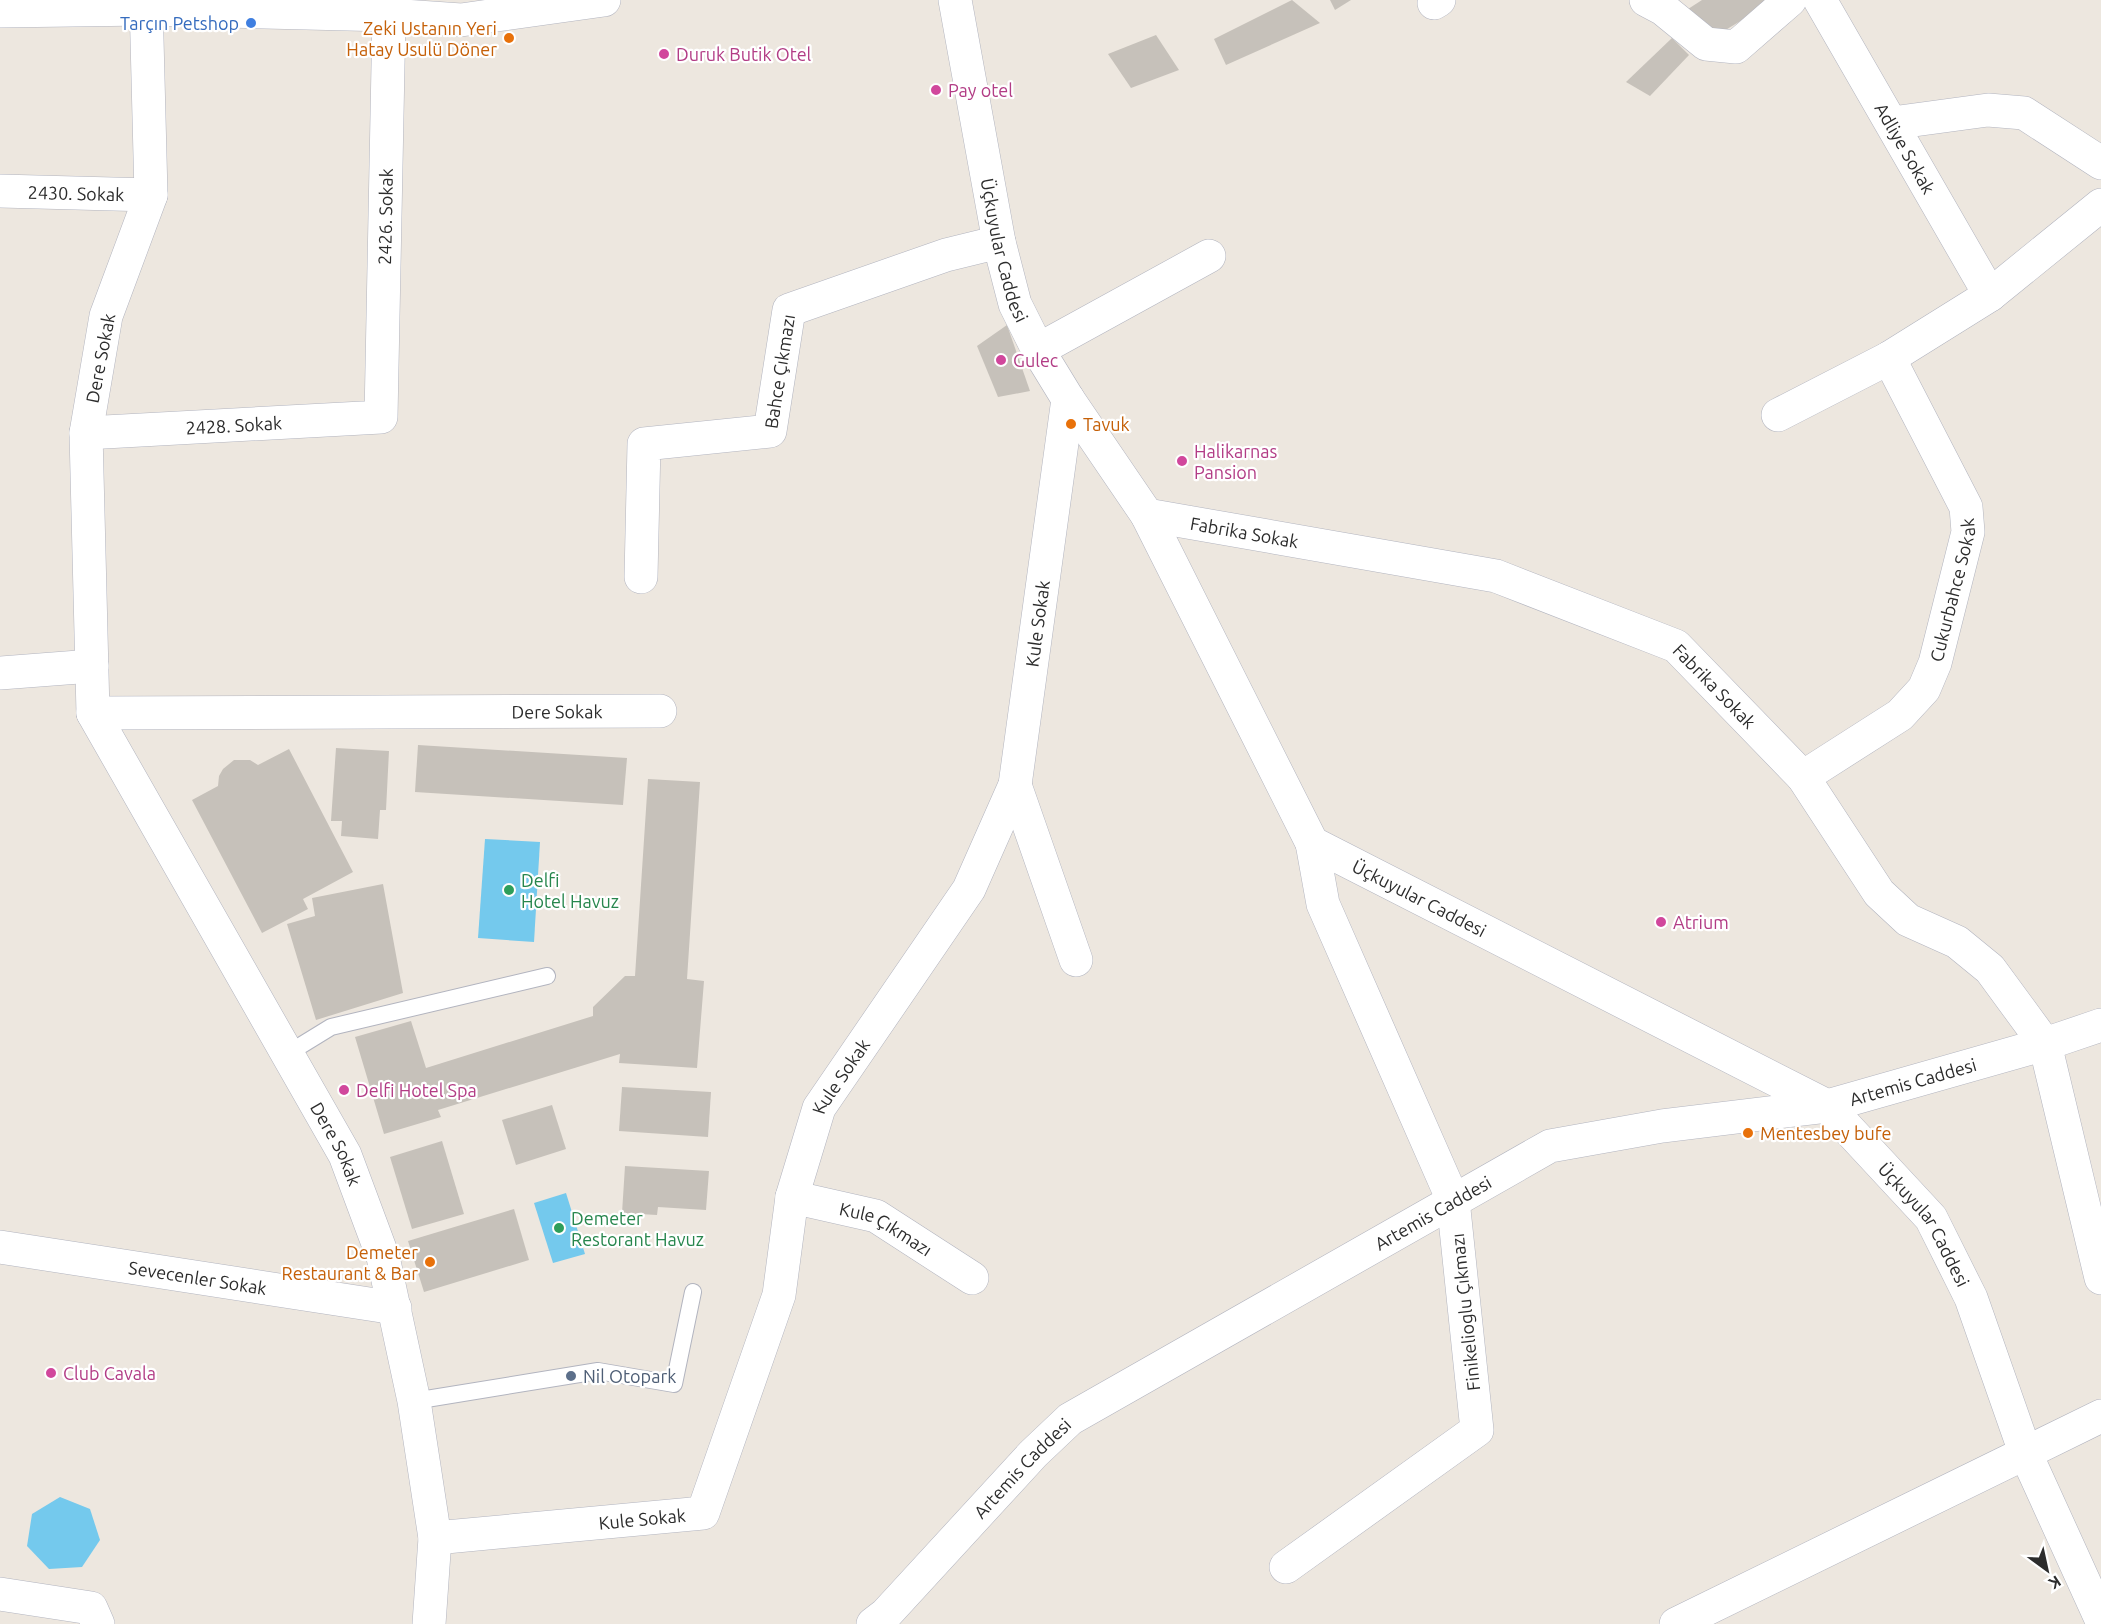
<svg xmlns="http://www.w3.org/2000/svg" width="2101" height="1624" font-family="Ubuntu,sans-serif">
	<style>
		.water { fill: #74c9ed }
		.building { fill: #c6c1ba }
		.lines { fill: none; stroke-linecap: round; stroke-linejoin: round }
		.service-casing { stroke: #b2b4bf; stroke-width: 18 }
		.minor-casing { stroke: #b2b4bf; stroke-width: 34 }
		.tertiary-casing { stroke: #b2b4bf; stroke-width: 34 }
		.service { stroke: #fff; stroke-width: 16 }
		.minor { stroke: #fff; stroke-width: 33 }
		.tertiary { stroke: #fff; stroke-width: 33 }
		.shop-dot { fill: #3f7fe0; stroke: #fff; stroke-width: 2 }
		.food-dot { fill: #e8710a; stroke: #fff; stroke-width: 2 }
		.hotel-dot { fill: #d1479c; stroke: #fff; stroke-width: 2 }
		.leisure-dot { fill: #2e9e5b; stroke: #fff; stroke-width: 2 }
		.service-dot { fill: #5c6f8a; stroke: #fff; stroke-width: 2 }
		.labels { text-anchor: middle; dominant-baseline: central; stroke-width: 4.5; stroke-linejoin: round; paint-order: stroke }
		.shop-label { font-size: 18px; fill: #366cbe; stroke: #fff; text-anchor: end }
		.food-label { font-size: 18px; fill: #c56008; stroke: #fff; text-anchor: end }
		.hotel-label { font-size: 18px; fill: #b23c85; stroke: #fff; text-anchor: start }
		.street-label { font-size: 18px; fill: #2c2c2c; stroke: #fff }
		.leisure-label { font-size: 18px; fill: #27864d; stroke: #fff; text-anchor: start }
		.service-label { font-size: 18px; fill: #4e5e75; stroke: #fff; text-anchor: start }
	</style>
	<rect width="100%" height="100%" fill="#ede7df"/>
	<g class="water">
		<path d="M 485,839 L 540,842 L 534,942 L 478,938 Z"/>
		<path d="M 566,1193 L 585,1254 L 553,1263 L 534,1203 Z"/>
		<path d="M 60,1497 L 90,1509 L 100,1540 L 82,1567 L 49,1569 L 27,1546 L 32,1514 Z"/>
	</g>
	<g class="building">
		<path d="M 1292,0 L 1320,23 L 1226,65 L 1214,39 Z"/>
		<path d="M 1330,0 L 1351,0 L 1335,10 Z"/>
		<path d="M 1702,0 L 1775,0 L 1714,37 L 1685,11 Z"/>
		<path d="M 1156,35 L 1179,70 L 1131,88 L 1108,54 Z"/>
		<path d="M 1672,38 L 1689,55 L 1650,96 L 1626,82 Z"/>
		<path d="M 1007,325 L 1030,391 L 998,397 L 977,346 Z"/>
		<path d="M 418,745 L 627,758 L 623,805 L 415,792 Z"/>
		<path d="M 336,748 L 389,751 L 386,810 L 380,810 L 378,839 L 341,836 L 342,821 L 331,821 Z"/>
		<path d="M 289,749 L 353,872 L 303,899 L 308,909 L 262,933 L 192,800 L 218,786 L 219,776 L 223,769 L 234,760 L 250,760 L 258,765 Z"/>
		<path d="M 648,779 L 700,782 L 687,979 L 704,981 L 697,1068 L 619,1063 L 620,1054 L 438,1110 L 441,1117 L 384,1134 L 355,1037 L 411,1021 L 426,1068 L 593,1016 L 593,1007 L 625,976 L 635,976 Z"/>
		<path d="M 383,884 L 403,993 L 316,1020 L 287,924 L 315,916 L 312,898 Z"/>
		<path d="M 622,1087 L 711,1092 L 708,1137 L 619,1131 Z"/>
		<path d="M 552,1105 L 566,1149 L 516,1165 L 502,1120 Z"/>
		<path d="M 442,1141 L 464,1214 L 412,1229 L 390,1157 Z"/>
		<path d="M 625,1166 L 709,1171 L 706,1210 L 658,1207 L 657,1215 L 622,1213 Z"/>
		<path d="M 514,1209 L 529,1260 L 424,1292 L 408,1241 Z"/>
	</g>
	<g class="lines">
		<defs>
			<g id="service">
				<path d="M 287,1054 L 331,1027 L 547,976"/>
				<path d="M 414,1401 L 598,1371 L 674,1384 L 693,1292"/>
			</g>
			<g id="minor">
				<path id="s1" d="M 146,0 L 151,195 L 106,316 L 86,433 L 93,713 L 345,1155 L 383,1257 L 414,1401 L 435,1538 L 429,1624"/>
				<path d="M 1646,0 L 1663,9 L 1706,44 L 1736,47 L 1790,0"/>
				<path id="s2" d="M 1820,0 L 1990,295"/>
				<path d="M 1434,3 L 1439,0"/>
				<path d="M 1892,123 L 1988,110 L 2024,113 L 2101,163"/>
				<path id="s3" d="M 0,191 L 151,195"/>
				<path d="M 1038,350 L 1209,256"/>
				<path d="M 1778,415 L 1889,358 L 1990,295 L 2101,205"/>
				<path id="s4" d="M 86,433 L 381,417 L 389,15 L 386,0"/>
				<path id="s5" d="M 1147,515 L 1496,576 L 1676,646 L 1803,777 L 1879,893 L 1908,920 L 1957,942 L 1990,969 L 2045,1044 L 2101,1278"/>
				<path id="s6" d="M 641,577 L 644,444 L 770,431 L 789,310 L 946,255 L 999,242"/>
				<path d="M 0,673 L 92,666"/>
				<path id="s7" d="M 93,713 L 660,711"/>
				<path id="s8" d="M 1803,777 L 1900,715 L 1924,689 L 1935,663 L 1968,532 L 1966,507 L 1889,358"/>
				<path d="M 1015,785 L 1076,960"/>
				<path id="s9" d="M 792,1197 L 876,1216 L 972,1278"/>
				<path id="s10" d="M 0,1247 L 395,1308"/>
				<path id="s11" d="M 435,1538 L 703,1513 L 779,1295 L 792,1197 L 819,1108 L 969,889 L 1015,785 L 1068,399"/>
				<path d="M 1286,1567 L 1477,1430 L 1453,1200 L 1323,904 L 1312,843"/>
				<path d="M 0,1594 L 91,1608 L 98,1624"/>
				<path d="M 1676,1624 L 2101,1416"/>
			</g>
			<g id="tertiary">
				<path id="s12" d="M 955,0 L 999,242 L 1015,304 L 1038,350 L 1068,399 L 1147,515 L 1312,843 L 1827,1106 L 1931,1218 L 1971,1298 L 2025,1452 L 2101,1619"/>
				<path d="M 0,11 L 146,9 L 389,15 L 461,20 L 604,0"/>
				<path id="s13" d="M 873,1624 L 886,1614 L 1033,1454 L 1070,1419 L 1550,1146 L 1662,1126 L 1827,1106 L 2045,1044 L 2101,1025"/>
			</g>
		</defs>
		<use href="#service" class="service-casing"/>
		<use href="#minor" class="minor-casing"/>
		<use href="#tertiary" class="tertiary-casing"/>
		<use href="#service" class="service"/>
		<use href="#minor" class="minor"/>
		<use href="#tertiary" class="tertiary"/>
	</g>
	<circle class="shop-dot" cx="251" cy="23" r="6"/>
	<g class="food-dot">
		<circle cx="509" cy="38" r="6"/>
		<circle cx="1071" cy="424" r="6"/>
		<circle cx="1748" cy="1133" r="6"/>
		<circle cx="430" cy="1262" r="6"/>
	</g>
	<g class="hotel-dot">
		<circle cx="664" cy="54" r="6"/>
		<circle cx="936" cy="90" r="6"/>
		<circle cx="1001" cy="360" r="6"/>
		<circle cx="1182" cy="461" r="6"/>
		<circle cx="1661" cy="922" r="6"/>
		<circle cx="344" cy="1090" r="6"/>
		<circle cx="51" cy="1373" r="6"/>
	</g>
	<g class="leisure-dot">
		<circle cx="509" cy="890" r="6"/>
		<circle cx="559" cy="1228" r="6"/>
	</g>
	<circle class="service-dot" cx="571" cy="1376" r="6"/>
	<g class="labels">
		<g class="shop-label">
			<text x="239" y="23">Tarçın Petshop</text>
		</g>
		<g class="food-label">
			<text x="497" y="28">Zeki Ustanın Yeri<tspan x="497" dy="21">Hatay Usulü Döner</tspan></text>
			<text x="1083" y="424" text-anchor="start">Tavuk</text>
			<text x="1760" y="1133" text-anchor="start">Mentesbey bufe</text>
			<text x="418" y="1252">Demeter<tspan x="418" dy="21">Restaurant &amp; Bar</tspan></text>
		</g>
		<g class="hotel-label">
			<text x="676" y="54">Duruk Butik Otel</text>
			<text x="948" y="90">Pay otel</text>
			<text x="1013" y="360">Gulec</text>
			<text x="1194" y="451">Halikarnas<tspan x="1194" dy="21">Pansion</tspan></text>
			<text x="1673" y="922">Atrium</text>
			<text x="356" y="1090">Delfi Hotel Spa</text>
			<text x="63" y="1373">Club Cavala</text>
		</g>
		<g class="street-label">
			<text stroke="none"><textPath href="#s2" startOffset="171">Adliye Sokak</textPath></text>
			<text stroke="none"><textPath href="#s3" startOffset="76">2430. Sokak</textPath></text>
			<text stroke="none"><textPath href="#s4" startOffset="496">2426. Sokak</textPath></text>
			<text stroke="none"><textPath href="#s12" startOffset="255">Üçkuyular Caddesi</textPath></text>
			<text transform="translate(100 358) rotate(-79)">Dere Sokak</text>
			<text stroke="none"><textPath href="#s6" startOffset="320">Bahce Çıkmazı</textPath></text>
			<text stroke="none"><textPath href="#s4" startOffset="148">2428. Sokak</textPath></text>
			<text stroke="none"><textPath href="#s5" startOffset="99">Fabrika Sokak</textPath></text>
			<text stroke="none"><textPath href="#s8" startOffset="254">Cukurbahce Sokak</textPath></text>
			<text stroke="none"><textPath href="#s11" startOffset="1234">Kule Sokak</textPath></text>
			<text stroke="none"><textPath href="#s5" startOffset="603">Fabrika Sokak</textPath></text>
			<text stroke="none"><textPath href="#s7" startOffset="464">Dere Sokak</textPath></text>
			<text stroke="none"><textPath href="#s12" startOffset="1047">Üçkuyular Caddesi</textPath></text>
			<text stroke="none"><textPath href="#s11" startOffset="730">Kule Sokak</textPath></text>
			<text stroke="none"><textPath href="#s13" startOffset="1206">Artemis Caddesi</textPath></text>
			<text stroke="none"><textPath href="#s1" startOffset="1218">Dere Sokak</textPath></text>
			<text stroke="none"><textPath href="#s13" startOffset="702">Artemis Caddesi</textPath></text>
			<text stroke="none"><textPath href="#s12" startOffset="1659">Üçkuyular Caddesi</textPath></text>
			<text stroke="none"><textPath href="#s9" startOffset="100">Kule Çıkmazı</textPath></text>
			<text stroke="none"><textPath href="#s10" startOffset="200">Sevecenler Sokak</textPath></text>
			<text transform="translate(1465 1312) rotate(-96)">Finikelioglu Çıkmazı</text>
			<text stroke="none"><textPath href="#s13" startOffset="216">Artemis Caddesi</textPath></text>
			<text stroke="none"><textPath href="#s11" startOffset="208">Kule Sokak</textPath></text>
		</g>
		<g class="leisure-label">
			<text x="521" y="880">Delfi<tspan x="521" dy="21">Hotel Havuz</tspan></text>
			<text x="571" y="1218">Demeter<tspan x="571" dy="21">Restorant Havuz</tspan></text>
		</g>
		<g class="service-label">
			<text x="583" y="1376">Nil Otopark</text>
		</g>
	</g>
	<g transform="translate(2047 1570) rotate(147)" stroke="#ffffff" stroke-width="4.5" paint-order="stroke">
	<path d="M0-4.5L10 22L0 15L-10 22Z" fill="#2c2c2c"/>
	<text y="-9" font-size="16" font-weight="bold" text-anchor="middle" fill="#2c2c2c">K</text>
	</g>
</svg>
